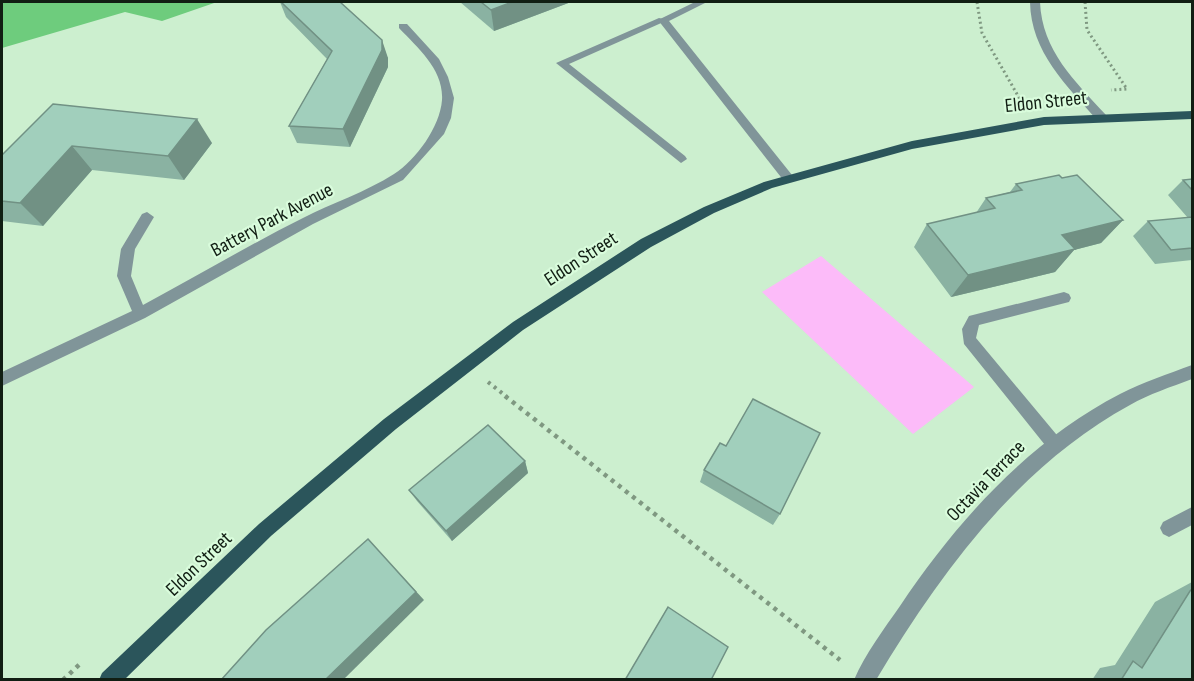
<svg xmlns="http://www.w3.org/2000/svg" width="1194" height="681" font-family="'Sofia Sans Condensed',sans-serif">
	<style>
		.green { fill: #fcbbf9 }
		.water { fill: #6ecc7d }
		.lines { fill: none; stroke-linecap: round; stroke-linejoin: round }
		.path-far2 { stroke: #7f9881; stroke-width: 3; stroke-dasharray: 2 3; stroke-linecap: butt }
		.path-far1 { stroke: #7f9881; stroke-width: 4; stroke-dasharray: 3 4.5; stroke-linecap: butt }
		.path { stroke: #7f9881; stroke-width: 4.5; stroke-dasharray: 4 5; stroke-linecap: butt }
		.service { fill: #809599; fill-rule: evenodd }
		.minor { fill: #809599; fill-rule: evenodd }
		.tertiary { fill: #809599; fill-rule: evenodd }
		.primary { fill: #2b555b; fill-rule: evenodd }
		.wall { fill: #8ab2a2 }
		.shaded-wall { fill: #719184 }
		.building { fill: #a1cfbc; stroke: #719184; stroke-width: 1.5 }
		.labels { text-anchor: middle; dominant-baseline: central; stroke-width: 4.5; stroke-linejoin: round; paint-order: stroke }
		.street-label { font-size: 20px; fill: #111e13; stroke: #d9fcdc }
	</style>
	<rect width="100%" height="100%" fill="#ccefcf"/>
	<path class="green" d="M 821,256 L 974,387 L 913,434 L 762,292 Z"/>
	<path class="water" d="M 2,2 L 217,2 L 162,21 L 125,12 L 2,48 Z"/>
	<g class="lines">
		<g class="path-far2">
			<path d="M 977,2 L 982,33 L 1021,101"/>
			<path d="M 1085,2 L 1087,30 L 1127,89 L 1111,90"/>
		</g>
		<path class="path-far1" d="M 488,382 L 507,397"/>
		<g class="path">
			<path d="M 505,396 L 840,660"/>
			<path d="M 63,680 L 82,662"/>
		</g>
		<g class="service">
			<path d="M 659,18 L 668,20 L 569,64 L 685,156 L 687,159 L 681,163 L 556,63 Z"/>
			<path d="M 1064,292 L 1069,294 L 1071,298 L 1069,302 L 979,325 L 976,338 L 1061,440 L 1063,445 L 1061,450 L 1055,453 L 1049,450 L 964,344 L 962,329 L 969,316 Z"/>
			<path d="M 1192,507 L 1192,525 L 1169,537 L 1163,534 L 1160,528 L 1163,522 Z"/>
		</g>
		<g class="minor">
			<path d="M 695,2 L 707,2 L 669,21 L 792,175 L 794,178 L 792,181 L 784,181 L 658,20 Z"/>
			<path d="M 399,24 L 407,24 L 439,59 L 448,77 L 454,98 L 451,118 L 444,134 L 403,180 L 313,224 L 145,318 L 2,386 L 2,372 L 132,311 L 117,276 L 121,249 L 142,214 L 147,212 L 154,217 L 135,249 L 131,276 L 143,305 C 197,276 249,245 303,218 C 332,203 366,192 394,174 C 416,160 440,127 442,100 C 444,70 418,48 399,28 Z"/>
			<path d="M 1192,365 L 1192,379 C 1171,387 1149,394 1130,405 C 1017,467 941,572 876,680 L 854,680 C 865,654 884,629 900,606 C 956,522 1029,441 1120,394 C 1143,382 1168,374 1192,365 Z"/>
		</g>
		<path class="tertiary" d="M 1030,2 L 1040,2 C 1042,51 1075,81 1106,115 L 1106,121 L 1098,121 C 1066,85 1031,52 1030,2 Z"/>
		<path class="primary" d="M 1192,111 L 1192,119 L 1044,125 L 912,149 L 772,188 L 714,213 L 651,247 L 523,330 L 396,429 L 271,536 L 124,680 L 99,680 L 102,673 L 259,524 L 384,419 L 513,322 L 641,239 L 704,207 L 764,182 L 912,141 L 1044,117 Z"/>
	</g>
	<g class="wall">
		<path d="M 280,2 L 340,2 L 388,58 L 388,67 L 350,147 L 297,143 L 289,126 L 327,59 L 286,17 Z"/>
		<path d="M 460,2 L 571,2 L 494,31 Z"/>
		<path d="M 53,104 L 212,143 L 184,180 L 92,170 L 43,226 L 2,221 L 2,155 Z"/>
		<path d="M 1062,178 L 1123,220 L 1101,243 L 1074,250 L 1055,272 L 951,297 L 914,247 L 927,224 L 976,213 L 986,198 L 1010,192 L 1016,184 Z"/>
		<path d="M 1192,179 L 1192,260 L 1155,264 L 1133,236 L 1148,221 L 1188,218 L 1168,195 L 1183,180 Z"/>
		<path d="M 525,461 L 528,473 L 452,541 L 417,501 L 409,490 Z"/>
		<path d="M 704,470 L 780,514 L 773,525 L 700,482 Z"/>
		<path d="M 1192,582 L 1192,680 L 1092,680 L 1100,668 L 1115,665 L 1155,602 Z"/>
	</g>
	<g class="shaded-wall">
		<path d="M 512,2 L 571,2 L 494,31 L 491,10 Z"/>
		<path d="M 382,40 L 388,58 L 388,67 L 350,147 L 343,129 Z"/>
		<path d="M 197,119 L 212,143 L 184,180 L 168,156 Z"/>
		<path d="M 72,146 L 92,170 L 43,226 L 20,203 Z"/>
		<path d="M 1123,220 L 1101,243 L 1074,250 L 1055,272 L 951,297 L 968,275 L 1062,235 Z"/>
		<path d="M 525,461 L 528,473 L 452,541 L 446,531 Z"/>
		<path d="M 368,539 L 424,600 L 343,680 L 325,680 Z"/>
	</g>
	<g class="building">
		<path d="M 281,2 L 340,2 L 382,40 L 382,50 L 343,129 L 289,126 L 332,51 Z"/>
		<path d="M 481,2 L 512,2 L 491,10 Z"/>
		<path d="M 53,104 L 197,119 L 168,156 L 72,146 L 20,203 L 2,201 L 2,155 Z"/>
		<path d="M 1059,175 L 1062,178 L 1077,175 L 1123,220 L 1062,235 L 1075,249 L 968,275 L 927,224 L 995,208 L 986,198 L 1022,190 L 1016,184 Z"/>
		<path d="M 1192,179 L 1192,190 L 1183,180 Z"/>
		<path d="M 1192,217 L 1192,248 L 1171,250 L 1148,221 Z"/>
		<path d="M 753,399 L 820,433 L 780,514 L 704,470 L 720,443 L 726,446 Z"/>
		<path d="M 488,425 L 525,461 L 446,531 L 409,490 Z"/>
		<path d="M 368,539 L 416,592 L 325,680 L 221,680 L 266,630 Z"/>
		<path d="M 1192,589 L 1192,680 L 1121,680 L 1133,661 L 1142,668 L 1190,591 Z"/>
		<path d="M 668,607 L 728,647 L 711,680 L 625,680 Z"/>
	</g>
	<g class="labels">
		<g class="street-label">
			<text transform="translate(1046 102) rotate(-6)">Eldon Street</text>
			<text transform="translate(272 220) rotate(-28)">Battery Park Avenue</text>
			<text transform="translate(581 259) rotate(-33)">Eldon Street</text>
			<text transform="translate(986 481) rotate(-46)">Octavia Terrace</text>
			<text transform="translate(199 564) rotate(-44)">Eldon Street</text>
		</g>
	</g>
	<rect width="1194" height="681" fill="none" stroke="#111e13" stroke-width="6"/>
</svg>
